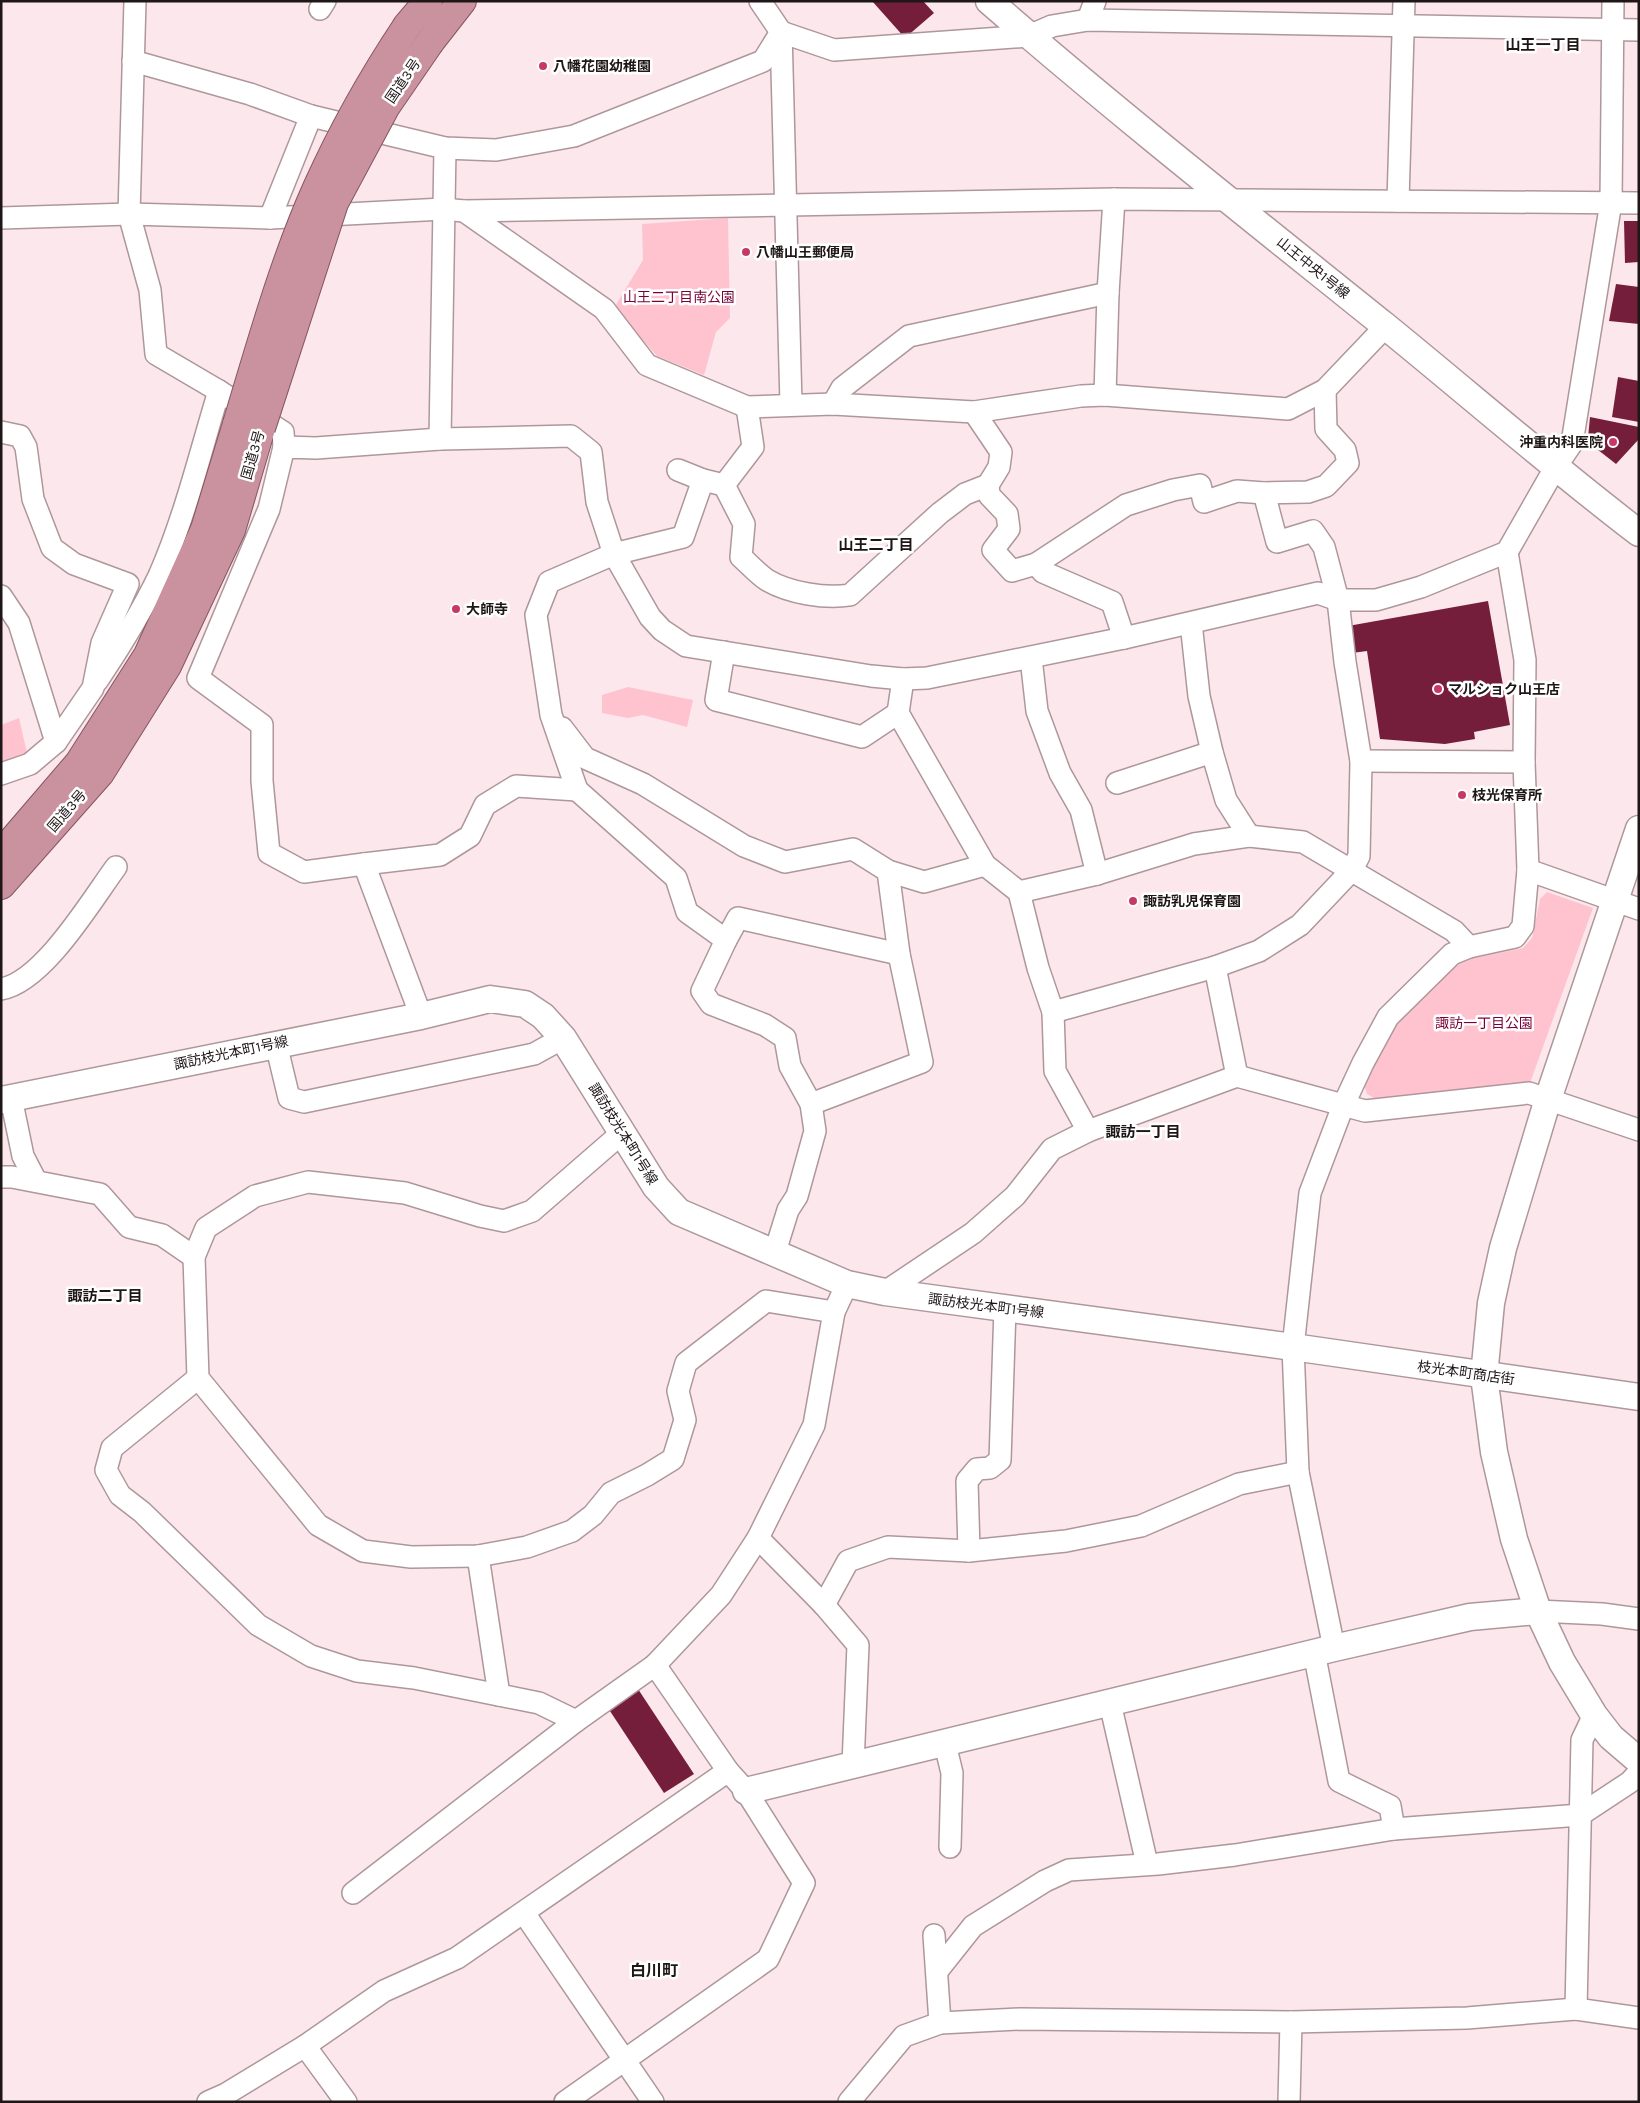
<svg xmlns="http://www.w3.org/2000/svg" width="1640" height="2103" font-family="Karla,'Noto Sans JP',sans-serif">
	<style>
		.green { fill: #ffc3cf }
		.building { fill: #751e3b }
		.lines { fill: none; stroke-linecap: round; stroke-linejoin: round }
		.minor-casing { stroke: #ae979b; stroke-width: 24 }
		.tertiary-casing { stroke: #ae979b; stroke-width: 29 }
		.trunk-casing { stroke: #855560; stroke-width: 30 }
		.minor { stroke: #fff; stroke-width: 21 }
		.tertiary { stroke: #fff; stroke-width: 26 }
		.trunk { stroke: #ca929f; stroke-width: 28 }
		.trunk-bridge-casing { stroke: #855560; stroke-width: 30; stroke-linecap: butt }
		.trunk-bridge { stroke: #ca929f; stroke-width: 28 }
		.poi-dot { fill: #c63967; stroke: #fff; stroke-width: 2 }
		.labels { text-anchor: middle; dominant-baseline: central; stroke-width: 5; stroke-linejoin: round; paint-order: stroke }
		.poi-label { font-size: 14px; font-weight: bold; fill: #1e1617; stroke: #fff; text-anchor: start }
		.street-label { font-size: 14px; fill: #1e1617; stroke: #fff }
		.park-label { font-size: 14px; fill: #7a0035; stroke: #fff }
		.neighbourhood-label { font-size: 15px; font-weight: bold; fill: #1e1617; stroke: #fff }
		.quarter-label { font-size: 16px; font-weight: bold; fill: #1e1617; stroke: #fff }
	</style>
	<rect width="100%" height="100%" fill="#fce8ec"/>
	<g class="green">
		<path d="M 728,218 L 730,318 L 716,332 L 704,375 L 657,356 L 614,308 L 643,260 L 642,224 Z"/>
		<path d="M 628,687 L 693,700 L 687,727 L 643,715 L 628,718 L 602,713 L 602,695 Z"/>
		<path d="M 19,718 L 28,757 L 1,766 L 1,725 Z"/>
		<path d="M 1547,892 L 1593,908 L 1530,1083 L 1379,1101 L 1367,1094 L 1364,1085 L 1392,1029 L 1442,975 L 1460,961 L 1523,948 L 1532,938 L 1540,899 Z"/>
	</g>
	<g class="building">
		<path d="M 872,1 L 923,1 L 934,13 L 905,38 Z"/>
		<path d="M 1624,221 L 1639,221 L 1639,262 L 1625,263 Z"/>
		<path d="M 1616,284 L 1639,287 L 1639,324 L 1609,321 Z"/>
		<path d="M 1618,377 L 1639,381 L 1639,422 L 1612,417 Z"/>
		<path d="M 1590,417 L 1639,427 L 1639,439 L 1616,464 L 1593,446 L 1588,438 Z"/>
		<path d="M 1488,601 L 1510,725 L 1474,732 L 1475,739 L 1445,744 L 1380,739 L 1367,651 L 1352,653 L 1348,626 Z"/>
		<path d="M 638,1689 L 694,1774 L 664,1793 L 608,1708 Z"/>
	</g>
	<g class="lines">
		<defs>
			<g id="minor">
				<path d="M 135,1 L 129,214 L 150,290 L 156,354 L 219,391"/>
				<path d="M 760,1 L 781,32 L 791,404"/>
				<path d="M 320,9 L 325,1"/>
				<path d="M 1088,20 L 1095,1"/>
				<path d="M 781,32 L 834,50 L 1029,36 L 1052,26 L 1088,20 L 1639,30"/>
				<path d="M 133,61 L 250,94 L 311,116 L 445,148 L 496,150 L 574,136 L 763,61 L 781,32"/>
				<path d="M 1398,201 L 1404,1"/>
				<path d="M 464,211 L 604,309 L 647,365 L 747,407 L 833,404 L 974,412 L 1081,396 L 1105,395 L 1288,409 L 1325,390 L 1386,326"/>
				<path d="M 1,218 L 129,214 L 270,218 L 443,209 L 464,211 L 1114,199 L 1639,203"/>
				<path d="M 270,218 L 311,116"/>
				<path d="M 1105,395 L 1108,293 L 1114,199"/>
				<path d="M 833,404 L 842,388 L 909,336 L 1108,293"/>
				<path d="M 747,407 L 753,447 L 724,485 L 703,480 L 683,537 L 614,554 L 549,582 L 536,615 L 551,715 L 577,790 L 676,878 L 687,912 L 726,940 L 702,991 L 711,1004 L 765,1025 L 785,1038 L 790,1066 L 811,1104 L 815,1131 L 797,1196 L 788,1210 L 774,1255"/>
				<path d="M 974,412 L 1001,452 L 999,467 L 988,485 L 989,495 L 1007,514 L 1009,529 L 993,550 L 1012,571 L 1036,564 L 1043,572 L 1112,602 L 1124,638"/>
				<path d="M 1,432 L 20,436 L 26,447 L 33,499 L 52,548 L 74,564 L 128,584 L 102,643 L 93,688 L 56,742 L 30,764 L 1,774"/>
				<path d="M 440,439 L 445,148"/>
				<path d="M 678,470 L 703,480"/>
				<path d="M 724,485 L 744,524 L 741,557 C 749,564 758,574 767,580 C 789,593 825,599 850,595 L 940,513 L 965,494 L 988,485"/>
				<path d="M 1036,564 L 1126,505 L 1173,490 L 1200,485 L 1204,502 L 1237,491 L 1264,493 L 1308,492 L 1326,486 L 1348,463 L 1345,450 L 1326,429 L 1325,390"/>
				<path d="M 1,596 L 19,623 L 56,742"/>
				<path d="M 1191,623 L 1199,696 L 1212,752 L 1226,800 L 1249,836"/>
				<path d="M 724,652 L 716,700 L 862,737 L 898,713"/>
				<path d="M 1031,658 L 1037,711 L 1060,773 L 1081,810 L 1097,874"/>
				<path d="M 903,679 L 898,713 L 985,865 L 1019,892 L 1038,968 L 1053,1012 L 1055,1071 L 1088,1131"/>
				<path d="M 97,681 C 120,647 141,613 159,576 C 185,517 200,453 219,391 L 283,432 L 284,447"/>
				<path d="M 562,728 L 585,758 L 643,784 L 744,846 L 785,862 L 853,849 L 888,871 L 924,882 L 985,865"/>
				<path d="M 1361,761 L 1524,762"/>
				<path d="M 1117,783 L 1212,752"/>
				<path d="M 364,864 L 304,872 L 269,853 L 262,781 L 262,725 L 198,678 L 269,509 L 284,447 L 316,448 L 440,439 L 571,436 L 591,452 L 597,502 L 614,554 L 650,617 L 662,630 L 686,646 L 871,676 L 903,679 L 927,678 L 1124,638 L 1318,593 L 1338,600 L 1376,600 L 1421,587 L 1507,552 L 1555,468 L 1572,443 L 1611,202 L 1613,1"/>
				<path d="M 1528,870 L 1639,909"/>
				<path d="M 1019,892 L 1097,874 L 1194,844 L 1249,836 L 1303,842 L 1454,931 L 1469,947"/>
				<path d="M 726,940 L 738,918 L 899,954"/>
				<path d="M 1215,967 L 1237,1076"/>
				<path d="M 1,989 C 43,982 91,901 116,867"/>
				<path d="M 1053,1012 L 1215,967 L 1259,951 L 1300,925 L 1352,870 L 1359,856 L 1361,761 L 1345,662 L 1338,600 L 1324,547 L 1313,531 L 1277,542 L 1264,493"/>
				<path d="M 421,1016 L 364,864 L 440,855 L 470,836 L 485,805 L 516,786 L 577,790"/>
				<path d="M 276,1044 L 289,1098 L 304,1102 L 534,1054 L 563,1038"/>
				<path d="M 11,1098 L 23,1156 L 36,1181"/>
				<path d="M 811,1104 L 922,1062 L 899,954 L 888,871"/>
				<path d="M 623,1132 L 532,1211 L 504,1221 L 480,1216 L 405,1193 L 308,1182 L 255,1196 L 206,1228 L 194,1257 L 198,1378 L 318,1525 L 363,1551 L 411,1557 L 478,1556 L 527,1547 L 572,1531 L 593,1515 L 611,1493 L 647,1475 L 673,1459 L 685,1420 L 678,1391 L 686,1363 L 766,1301 L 834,1312"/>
				<path d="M 1,1177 L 12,1177 L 100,1194 L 129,1227 L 162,1235 L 194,1257"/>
				<path d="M 885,1292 L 973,1233 L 1015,1196 L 1052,1149 L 1088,1131 L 1237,1076 L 1365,1111 L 1529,1093 L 1639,1130"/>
				<path d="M 198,1378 L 112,1448 L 106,1470 L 120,1495 L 142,1512 L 258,1625 L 311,1656 L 357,1671 L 414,1678 L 539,1703 L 576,1721 L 655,1665 L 721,1595 L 758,1538 L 814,1425 L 834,1312 L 847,1284"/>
				<path d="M 758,1538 L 824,1605 L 858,1645 L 853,1765"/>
				<path d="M 969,1551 L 967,1481 L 977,1469 L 990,1468 L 1000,1460 L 1005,1308"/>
				<path d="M 478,1556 L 499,1695"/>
				<path d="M 824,1605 L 848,1561 L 888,1547 L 969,1551 L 1066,1541 L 1141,1526 L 1239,1484 L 1298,1472"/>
				<path d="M 1538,1611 L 1602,1614 L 1639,1619"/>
				<path d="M 1334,1648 L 1298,1472 L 1293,1347 L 1310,1193 L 1343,1106 L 1363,1063 L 1388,1017 L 1452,954 L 1469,947 L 1515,937 L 1523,926 L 1528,870 L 1524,762 L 1525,660 L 1507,552"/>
				<path d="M 1314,1652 L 1339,1781 L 1390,1806 L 1394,1829"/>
				<path d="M 1110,1703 L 1147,1864"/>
				<path d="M 945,1744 L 952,1773 L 950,1847"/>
				<path d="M 353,1893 L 576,1721"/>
				<path d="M 524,1913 L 653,2102"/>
				<path d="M 934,1935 L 940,2023"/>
				<path d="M 938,1970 L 973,1926 L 1045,1881 L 1069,1870 L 1158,1864 L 1235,1855 L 1394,1829 L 1580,1815 L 1630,1782 L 1639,1772"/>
				<path d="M 1576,2009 L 1582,1740 L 1594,1715"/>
				<path d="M 305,2046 L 346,2102"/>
				<path d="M 208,2102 L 226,2094 L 305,2046 L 384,1991 L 457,1958 L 728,1771"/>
				<path d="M 565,2102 L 768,1959 L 804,1883 L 746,1791 L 728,1771 L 655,1665"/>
				<path d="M 849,2102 L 904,2036 L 940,2023 L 1020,2019 L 1291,2022 L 1467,2018 L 1576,2009 L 1639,2018"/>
				<path d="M 1289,2102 L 1291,2022"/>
			</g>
			<g id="tertiary">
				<path d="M 989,1 C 1118,113 1251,218 1384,325 C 1469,394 1551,466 1639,533"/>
				<path d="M 1639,829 L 1548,1099 L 1503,1248 L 1491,1303 L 1484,1376 L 1494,1452 L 1514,1539 L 1538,1611 L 1562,1662 L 1594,1715 L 1611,1737 L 1639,1761"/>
				<path d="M 1,1100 L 421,1016 L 490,999 L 525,1004 L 543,1016 L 563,1038 L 656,1187 L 679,1212 L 847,1284 L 885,1292 L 1293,1347 L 1639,1397"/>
				<path d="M 746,1791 L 1334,1648 L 1470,1617 L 1538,1611"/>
			</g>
			<g id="trunk">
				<path d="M 407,26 L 428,1"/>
				<path d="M 430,42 L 462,1"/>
				<path d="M 1,854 L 79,763 L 148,655 L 205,529 L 237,424"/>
				<path d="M 1,885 L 100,773 L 167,666 L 231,530 L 261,428"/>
			</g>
		</defs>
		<use href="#minor" class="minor-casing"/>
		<use href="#tertiary" class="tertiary-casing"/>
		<use href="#trunk" class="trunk-casing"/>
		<use href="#minor" class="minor"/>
		<use href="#tertiary" class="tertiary"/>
		<use href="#trunk" class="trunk"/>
		<defs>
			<g id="trunk-bridge">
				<path d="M 237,424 C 261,345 283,264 317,188 C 342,132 373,77 407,26"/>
				<path d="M 261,428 L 334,203 L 386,106 L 430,42"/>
			</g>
		</defs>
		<use href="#trunk-bridge" class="trunk-bridge-casing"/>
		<use href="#trunk-bridge" class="trunk-bridge"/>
	</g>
	<g class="poi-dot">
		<circle cx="543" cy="66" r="5"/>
		<circle cx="746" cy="252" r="5"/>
		<circle cx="1613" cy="442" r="5"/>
		<circle cx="456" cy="609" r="5"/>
		<circle cx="1438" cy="689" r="5"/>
		<circle cx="1462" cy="795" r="5"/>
		<circle cx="1133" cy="901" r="5"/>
	</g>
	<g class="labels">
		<g class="poi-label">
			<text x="553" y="66">八幡花園幼稚園</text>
			<text x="756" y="252">八幡山王郵便局</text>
			<text x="1603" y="442" text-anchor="end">沖重内科医院</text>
			<text x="466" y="609">大師寺</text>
			<text x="1448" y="689">マルショク山王店</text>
			<text x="1472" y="795">枝光保育所</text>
			<text x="1143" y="901">諏訪乳児保育園</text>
		</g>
		<g class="street-label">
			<text transform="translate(403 81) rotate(-56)">国道3号</text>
			<text transform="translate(1313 268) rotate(39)">山王中央1号線</text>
			<text transform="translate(253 455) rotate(-74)">国道3号</text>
			<text transform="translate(67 811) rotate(-49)">国道3号</text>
			<text transform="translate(231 1053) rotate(-12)">諏訪枝光本町1号線</text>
			<text transform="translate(623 1134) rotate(58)">諏訪枝光本町1号線</text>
			<text transform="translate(986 1306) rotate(7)">諏訪枝光本町1号線</text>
			<text transform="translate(1466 1373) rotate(8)">枝光本町商店街</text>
		</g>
		<g class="park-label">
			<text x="679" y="297">山王二丁目南公園</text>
			<text x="1484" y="1023">諏訪一丁目公園</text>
		</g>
		<g class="neighbourhood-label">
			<text x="1543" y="45">山王一丁目</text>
			<text x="876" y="545">山王二丁目</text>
			<text x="1143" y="1132">諏訪一丁目</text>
			<text x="105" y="1296">諏訪二丁目</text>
		</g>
		<g class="quarter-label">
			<text x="654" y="1970">白川町</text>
		</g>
	</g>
	<rect width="1640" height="2103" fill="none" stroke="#1e1617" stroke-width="5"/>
</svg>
